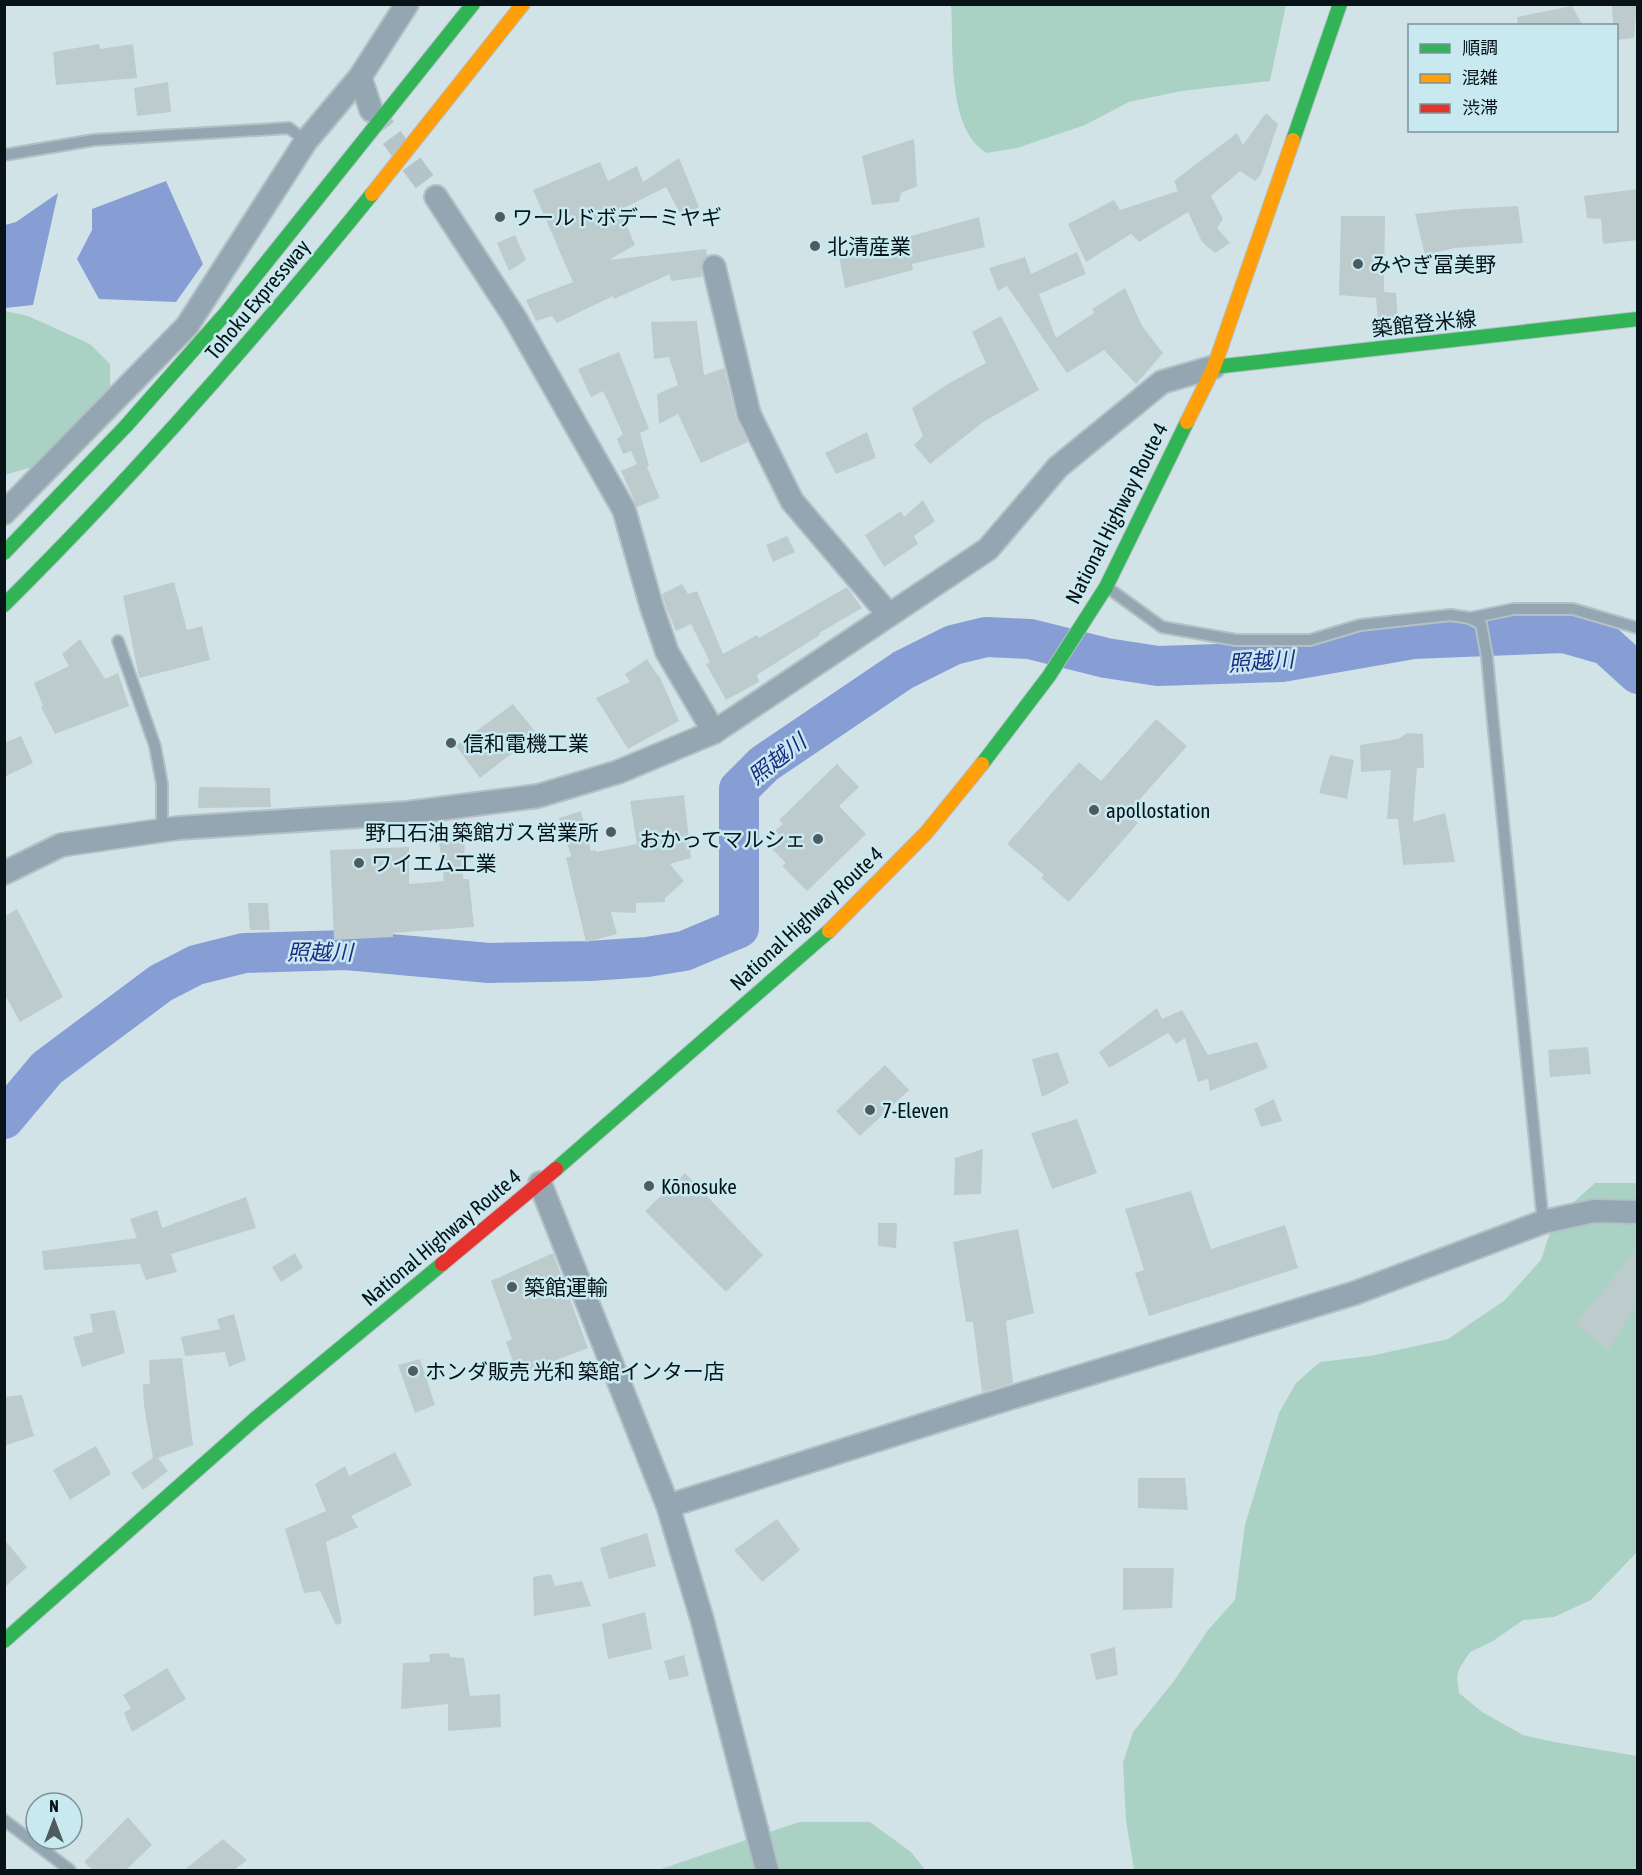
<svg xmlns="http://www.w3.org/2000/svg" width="1642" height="1875" font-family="'Asap Condensed','Noto Sans JP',sans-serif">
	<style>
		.green { fill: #a9d2c4 }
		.water { fill: #879ed4 }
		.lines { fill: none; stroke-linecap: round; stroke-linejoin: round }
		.river { stroke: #879ed4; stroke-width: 40 }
		.building { fill: #becbcd }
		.street-tunnel { stroke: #b4c4c8; stroke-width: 22; stroke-dasharray: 22 11; stroke-linecap: butt }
		.lane-casing { stroke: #b3c1c5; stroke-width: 14 }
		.street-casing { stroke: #b3c1c5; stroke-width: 26 }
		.fast-casing { stroke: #b3c1c5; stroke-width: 16 }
		.slow-casing { stroke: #b3c1c5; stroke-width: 16 }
		.jam-casing { stroke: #b3c1c5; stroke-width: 16 }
		.lane { stroke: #94a6b2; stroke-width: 10 }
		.street { stroke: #94a6b2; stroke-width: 22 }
		.fast { stroke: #30b455; stroke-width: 14 }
		.slow { stroke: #ff9f0a; stroke-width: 14 }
		.jam { stroke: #e5322d; stroke-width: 14 }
		.poi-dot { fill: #4e5c60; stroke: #c9e9f1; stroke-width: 2 }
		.labels { text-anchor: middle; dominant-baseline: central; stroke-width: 5; stroke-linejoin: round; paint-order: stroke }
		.poi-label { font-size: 21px; fill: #071316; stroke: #c9e9f1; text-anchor: start }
		.street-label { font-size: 21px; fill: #071316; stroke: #c9e9f1 }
		.water-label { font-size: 22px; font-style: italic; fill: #1c2c84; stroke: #c9e9f1 }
	</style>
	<rect width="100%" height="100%" fill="#d2e3e8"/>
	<g class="green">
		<path d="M 951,5 L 951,4 L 1286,5 L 1270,81 L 1181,91 L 1129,102 L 1085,125 L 1017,148 L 987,153 C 946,130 954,46 951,5 Z"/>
		<path d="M 5,311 L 28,316 L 90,344 L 110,364 L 110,391 L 55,460 L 5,475 Z"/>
		<path d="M 1595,1183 L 1635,1183 L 1638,1185 L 1637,1552 L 1591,1600 L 1554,1617 L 1523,1620 L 1493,1641 L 1470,1652 L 1459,1669 L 1457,1678 L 1459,1693 L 1482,1712 L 1523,1735 L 1554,1742 L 1637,1756 L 1637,1870 L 1134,1870 L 1126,1820 L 1123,1763 L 1133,1732 L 1174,1681 L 1208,1630 L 1235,1600 L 1245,1525 L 1279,1413 L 1296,1383 L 1320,1362 L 1370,1356 L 1448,1339 L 1505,1300 L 1541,1260 L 1554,1220 Z"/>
		<path d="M 799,1822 L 870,1822 L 911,1852 L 925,1870 L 658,1870 Z"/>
	</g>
	<g class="water">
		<path d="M 166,181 L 203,264 L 176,302 L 99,299 L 77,259 L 92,230 L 92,209 Z"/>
		<path d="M 58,193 L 33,305 L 5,308 L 5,225 L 16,222 Z"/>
	</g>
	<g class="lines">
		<path class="river" d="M 4,1119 L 47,1068 L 161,983 L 196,965 L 244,953 L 346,950 L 489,963 L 590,961 L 647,957 L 684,951 L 739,928 L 739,789 L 764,764 L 903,670 L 953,645 L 986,637 L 1030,639 L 1106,658 L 1158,666 L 1282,662 L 1413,639 L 1564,633 L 1606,645 L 1638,674"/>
	</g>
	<g class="building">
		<path d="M 1612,4 L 1637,4 L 1634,38 L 1617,40 L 1617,26 L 1613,26 Z"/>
		<path d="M 1572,6 L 1583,26 L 1518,26 L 1517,17 Z"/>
		<path d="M 99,44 L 100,49 L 133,44 L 137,78 L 56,85 L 53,52 Z"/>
		<path d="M 168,82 L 171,112 L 137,116 L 134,88 Z"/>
		<path d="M 1266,113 L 1278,124 L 1261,174 L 1255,181 L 1240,171 L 1211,196 L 1223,219 L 1217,228 L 1230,243 L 1215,253 L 1202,242 L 1188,212 L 1139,242 L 1131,234 L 1086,262 L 1068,224 L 1114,200 L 1120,210 L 1178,191 L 1174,181 L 1237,133 L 1243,145 Z"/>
		<path d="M 914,139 L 917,186 L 901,193 L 899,202 L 872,205 L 862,156 Z"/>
		<path d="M 679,158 L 699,207 L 682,217 L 666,187 L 620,210 L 635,245 L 609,260 L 706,249 L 707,256 L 701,264 L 702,277 L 671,281 L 670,274 L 614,299 L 613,296 L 557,323 L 552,316 L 536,321 L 526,300 L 573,282 L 533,190 L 600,162 L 608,181 L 637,166 L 643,182 Z"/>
		<path d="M 1638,189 L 1638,240 L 1603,244 L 1601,219 L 1587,218 L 1584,196 Z"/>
		<path d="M 1518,206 L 1523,243 L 1455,248 L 1425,255 L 1415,214 L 1461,209 Z"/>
		<path d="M 1341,216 L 1385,216 L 1384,292 L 1396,293 L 1398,321 L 1378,321 L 1376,298 L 1339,295 Z"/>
		<path d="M 979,217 L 985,247 L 912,264 L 913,270 L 845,288 L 839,256 Z"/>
		<path d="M 515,235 L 526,260 L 509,271 L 497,243 Z"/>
		<path d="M 1077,252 L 1086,274 L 1039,294 L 1056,338 L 1094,313 L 1092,309 L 1125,288 L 1142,326 L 1163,353 L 1136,384 L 1104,350 L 1067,373 L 1007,286 L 998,291 L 989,268 L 1025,257 L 1031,274 Z"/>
		<path d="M 1001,316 L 1039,390 L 983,422 L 930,464 L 914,445 L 923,436 L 912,408 L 948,384 L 986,363 L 972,332 Z"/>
		<path d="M 697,321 L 704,375 L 724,368 L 736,417 L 748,442 L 701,463 L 678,414 L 659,424 L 657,394 L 678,385 L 669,357 L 654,359 L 651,322 Z"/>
		<path d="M 619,352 L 649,429 L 640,433 L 649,466 L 647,467 L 660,498 L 637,507 L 621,471 L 637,464 L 631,451 L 623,454 L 617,439 L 623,434 L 603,391 L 591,397 L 578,369 Z"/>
		<path d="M 867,432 L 876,458 L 836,474 L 825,453 Z"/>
		<path d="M 923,500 L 935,521 L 914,536 L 918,544 L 884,567 L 865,535 L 901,511 L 904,517 Z"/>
		<path d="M 787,536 L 795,552 L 773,562 L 766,545 Z"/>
		<path d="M 174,582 L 187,630 L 202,626 L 210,660 L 139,678 L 123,596 Z"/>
		<path d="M 682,584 L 688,594 L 697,591 L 723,654 L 757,635 L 759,638 L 847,587 L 862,608 L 819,633 L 820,635 L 757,675 L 759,682 L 726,700 L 706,664 L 710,662 L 691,624 L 676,631 L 667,610 L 662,594 Z"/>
		<path d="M 80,639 L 105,679 L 118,673 L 129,706 L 55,734 L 41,707 L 43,706 L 34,683 L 69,666 L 62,654 Z"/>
		<path d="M 647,659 L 658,676 L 659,675 L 679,721 L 628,749 L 596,698 L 630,682 L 625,674 Z"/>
		<path d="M 513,704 L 537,734 L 480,778 L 456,746 Z"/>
		<path d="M 1156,719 L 1187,746 L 1127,814 L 1138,823 L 1069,902 L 1041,878 L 1044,875 L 1007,844 L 1079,762 L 1101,781 Z"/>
		<path d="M 1407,733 L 1423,734 L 1424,768 L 1417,768 L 1413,822 L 1445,813 L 1455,862 L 1403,865 L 1398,819 L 1387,819 L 1391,770 L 1361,772 L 1360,745 L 1398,739 Z"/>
		<path d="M 21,736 L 33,763 L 4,777 L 4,743 Z"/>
		<path d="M 1330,755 L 1354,760 L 1347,799 L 1319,793 Z"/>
		<path d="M 837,764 L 859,787 L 839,806 L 866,834 L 807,891 L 782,866 L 786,863 L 771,848 L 782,838 L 775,831 L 783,824 L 779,820 Z"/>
		<path d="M 199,787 L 270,788 L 271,807 L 198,808 Z"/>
		<path d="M 684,795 L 691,858 L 670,864 L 684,881 L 665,898 L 665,902 L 636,903 L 636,913 L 611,912 L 617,934 L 586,942 L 566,858 L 571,856 L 559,818 L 581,811 L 591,851 L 595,850 L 596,852 L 637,844 L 630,801 Z"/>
		<path d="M 465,839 L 463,879 L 469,879 L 474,927 L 393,933 L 393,937 L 334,940 L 330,850 L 409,847 L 409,884 L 444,881 L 439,842 Z"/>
		<path d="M 248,903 L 268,903 L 270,930 L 250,930 Z"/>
		<path d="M 17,909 L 63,997 L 20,1022 L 4,993 L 4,917 Z"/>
		<path d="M 1157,1008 L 1162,1019 L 1182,1010 L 1208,1055 L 1257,1042 L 1268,1068 L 1210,1091 L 1208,1079 L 1198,1082 L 1185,1038 L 1176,1044 L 1168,1033 L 1109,1068 L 1099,1052 Z"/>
		<path d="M 1588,1047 L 1591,1074 L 1550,1077 L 1548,1050 Z"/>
		<path d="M 1058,1052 L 1069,1083 L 1042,1097 L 1032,1059 Z"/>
		<path d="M 885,1065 L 909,1090 L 860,1136 L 836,1111 Z"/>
		<path d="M 1274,1099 L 1282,1121 L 1261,1127 L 1254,1109 Z"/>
		<path d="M 1077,1119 L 1097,1173 L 1052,1189 L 1031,1133 Z"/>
		<path d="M 983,1149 L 981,1194 L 954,1195 L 955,1158 Z"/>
		<path d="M 685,1173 L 763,1255 L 726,1292 L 645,1211 Z"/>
		<path d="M 1191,1191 L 1211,1249 L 1285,1225 L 1298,1268 L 1149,1316 L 1135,1273 L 1144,1270 L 1125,1209 Z"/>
		<path d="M 246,1197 L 256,1228 L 171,1254 L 177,1272 L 146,1280 L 140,1264 L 44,1270 L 42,1251 L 137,1238 L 130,1219 L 157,1210 L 162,1228 Z"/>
		<path d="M 878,1223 L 897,1223 L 896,1248 L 878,1246 Z"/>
		<path d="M 1018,1229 L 1034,1313 L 1006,1321 L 1013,1383 L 982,1392 L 973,1322 L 966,1322 L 953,1242 Z"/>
		<path d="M 1638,1248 L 1638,1301 L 1608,1351 L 1575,1324 Z"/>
		<path d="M 295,1253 L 303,1268 L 281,1282 L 272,1267 Z"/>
		<path d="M 553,1253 L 588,1348 L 518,1375 L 506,1342 L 512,1339 L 491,1281 Z"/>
		<path d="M 115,1310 L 125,1353 L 82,1367 L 73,1337 L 93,1332 L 90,1314 Z"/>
		<path d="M 234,1314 L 246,1360 L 229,1367 L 225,1352 L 185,1356 L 181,1337 L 220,1329 L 217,1319 Z"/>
		<path d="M 182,1358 L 193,1445 L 158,1458 L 168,1471 L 143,1490 L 131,1473 L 153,1458 L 144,1406 L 143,1384 L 150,1384 L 149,1360 Z"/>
		<path d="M 420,1359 L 435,1405 L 415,1413 L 398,1365 Z"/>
		<path d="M 22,1395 L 34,1436 L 4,1446 L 4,1397 Z"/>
		<path d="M 96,1446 L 111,1474 L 70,1500 L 53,1470 Z"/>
		<path d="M 395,1452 L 412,1485 L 351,1516 L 358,1527 L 326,1542 L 342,1623 L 336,1625 L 320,1591 L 304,1593 L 285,1529 L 326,1511 L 315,1484 L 345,1466 L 349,1476 Z"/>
		<path d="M 1138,1478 L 1185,1478 L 1188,1510 L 1138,1508 Z"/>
		<path d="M 777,1519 L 800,1550 L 762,1582 L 734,1550 Z"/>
		<path d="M 647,1533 L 656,1566 L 609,1579 L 600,1548 Z"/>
		<path d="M 4,1539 L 27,1567 L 4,1588 Z"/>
		<path d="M 1123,1568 L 1174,1568 L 1172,1608 L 1123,1610 Z"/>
		<path d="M 551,1574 L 555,1586 L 582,1581 L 591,1606 L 534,1616 L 533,1577 Z"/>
		<path d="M 645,1612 L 652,1649 L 608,1659 L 602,1624 Z"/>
		<path d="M 1115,1647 L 1118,1675 L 1096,1680 L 1090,1654 Z"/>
		<path d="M 449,1653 L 450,1657 L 464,1658 L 470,1696 L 500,1694 L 501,1727 L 448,1731 L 448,1704 L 401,1709 L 403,1663 L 430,1662 L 429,1654 Z"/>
		<path d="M 684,1655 L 689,1676 L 669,1680 L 664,1661 Z"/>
		<path d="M 167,1668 L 186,1699 L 132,1732 L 124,1713 L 131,1708 L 123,1695 Z"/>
		<path d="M 128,1817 L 152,1845 L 126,1870 L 93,1870 L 84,1862 Z"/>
		<path d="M 223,1839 L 247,1860 L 234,1870 L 184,1870 Z"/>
	</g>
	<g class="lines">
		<path class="street-tunnel" d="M 372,111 L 436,197"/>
		<defs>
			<g id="lane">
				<path d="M 4,155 L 94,140 L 289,128 L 306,141"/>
				<path d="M 1108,588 L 1162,627 L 1236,640 L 1310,640 L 1360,625 L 1451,615 L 1470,618 L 1481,624 L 1487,657 L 1493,721 L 1543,1222"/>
				<path d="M 1470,618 L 1514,609 L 1573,609 L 1638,628"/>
				<path d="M 118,641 L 155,746 L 162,784 L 162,831"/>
				<path d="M 4,1820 L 70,1870"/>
			</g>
			<g id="street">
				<path d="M 360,77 L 371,110"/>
				<path d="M 436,197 L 515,318 L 624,510 L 651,605 L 667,652 L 714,732"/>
				<path d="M 714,267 L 749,414 L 792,501 L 889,615"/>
				<path d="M 4,513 L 187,326 L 306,141 L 360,77 L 407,4"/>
				<path d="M 4,873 L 61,845 L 178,828 L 407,813 L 538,796 L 618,772 L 714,732 L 988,549 L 1058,467 L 1162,382 L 1214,367"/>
				<path d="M 540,1183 L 668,1506 L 702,1619 L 767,1870"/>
				<path d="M 668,1506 L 990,1404 L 1355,1293 L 1543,1222 L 1594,1211 L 1638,1212"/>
			</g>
			<g id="fast">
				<path d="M 1293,140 L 1340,4"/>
				<path d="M 1214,367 L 1638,319"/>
				<path d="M 4,553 L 126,426 L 225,314 L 473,4"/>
				<path d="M 4,605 C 135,475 256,337 372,194"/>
				<path d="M 982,764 L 1049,676 L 1106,587 L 1187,422"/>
				<path d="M 556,1169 L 829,931"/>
				<path d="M 4,1641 L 256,1418 L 442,1264"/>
			</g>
			<g id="slow">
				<path d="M 372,194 L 523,4"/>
				<path d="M 1187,422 L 1214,367 L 1293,140"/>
				<path d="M 829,931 L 926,833 L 982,764"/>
			</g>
			<path id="jam" d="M 442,1264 L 556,1169"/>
		</defs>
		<use href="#lane" class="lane-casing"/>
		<use href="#street" class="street-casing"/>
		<use href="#fast" class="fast-casing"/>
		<use href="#slow" class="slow-casing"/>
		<use href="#jam" class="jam-casing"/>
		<use href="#lane" class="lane"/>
		<use href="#street" class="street"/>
		<use href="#fast" class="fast"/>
		<use href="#slow" class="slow"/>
		<use href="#jam" class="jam"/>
	</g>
	<g class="poi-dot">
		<circle cx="500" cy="217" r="6"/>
		<circle cx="815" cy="246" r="6"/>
		<circle cx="1358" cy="264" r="6"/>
		<circle cx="451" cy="743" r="6"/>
		<circle cx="1094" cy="810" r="6"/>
		<circle cx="611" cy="832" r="6"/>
		<circle cx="818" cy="839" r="6"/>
		<circle cx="359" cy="863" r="6"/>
		<circle cx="870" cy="1110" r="6"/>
		<circle cx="649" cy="1186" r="6"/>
		<circle cx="512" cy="1287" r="6"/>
		<circle cx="413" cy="1371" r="6"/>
	</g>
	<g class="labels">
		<g class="poi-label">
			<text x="512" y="217">ワールドボデーミヤギ</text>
			<text x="827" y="246">北清産業</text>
			<text x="1370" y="264">みやぎ冨美野</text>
			<text x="463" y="743">信和電機工業</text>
			<text x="1106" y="810">apollostation</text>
			<text x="599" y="832" text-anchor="end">野口石油 築館ガス営業所</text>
			<text x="806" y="839" text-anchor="end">おかってマルシェ</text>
			<text x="371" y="863">ワイエム工業</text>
			<text x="882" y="1110">7-Eleven</text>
			<text x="661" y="1186">Kōnosuke</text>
			<text x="524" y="1287">築館運輸</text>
			<text x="425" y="1371">ホンダ販売 光和 築館インター店</text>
		</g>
		<g class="street-label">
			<text transform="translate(257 299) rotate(-50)">Tohoku Expressway</text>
			<text transform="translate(1424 323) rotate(-6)">築館登米線</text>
			<text transform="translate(1116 513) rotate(-63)">National Highway Route 4</text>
			<text transform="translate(806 918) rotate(-43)">National Highway Route 4</text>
			<text transform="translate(441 1237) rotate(-40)">National Highway Route 4</text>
		</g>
		<g class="water-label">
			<text transform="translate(1261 661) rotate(-4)">照越川</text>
			<text transform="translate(777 759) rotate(-38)">照越川</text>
			<text x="320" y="952">照越川</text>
		</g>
	</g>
	<rect width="1642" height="1875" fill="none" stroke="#071316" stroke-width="12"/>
	<rect x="1408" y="24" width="210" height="108" fill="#c9e9f1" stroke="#7b9399" stroke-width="1.5"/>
	<rect x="1420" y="44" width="30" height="9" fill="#30b455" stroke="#7b9399" stroke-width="1.5"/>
	<text x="1462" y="54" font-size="18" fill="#071316">順調</text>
	<rect x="1420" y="74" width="30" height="9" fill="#ff9f0a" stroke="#7b9399" stroke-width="1.5"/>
	<text x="1462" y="84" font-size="18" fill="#071316">混雑</text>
	<rect x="1420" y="104" width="30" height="9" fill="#e5322d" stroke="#7b9399" stroke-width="1.5"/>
	<text x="1462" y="114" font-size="18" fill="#071316">渋滞</text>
	<g transform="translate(54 1821)"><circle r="28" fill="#c9e9f1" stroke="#7b9399" stroke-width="1.5"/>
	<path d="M0-4.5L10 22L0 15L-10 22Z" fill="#4e5c60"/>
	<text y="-9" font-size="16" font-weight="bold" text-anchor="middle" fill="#071316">N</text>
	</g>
</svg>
